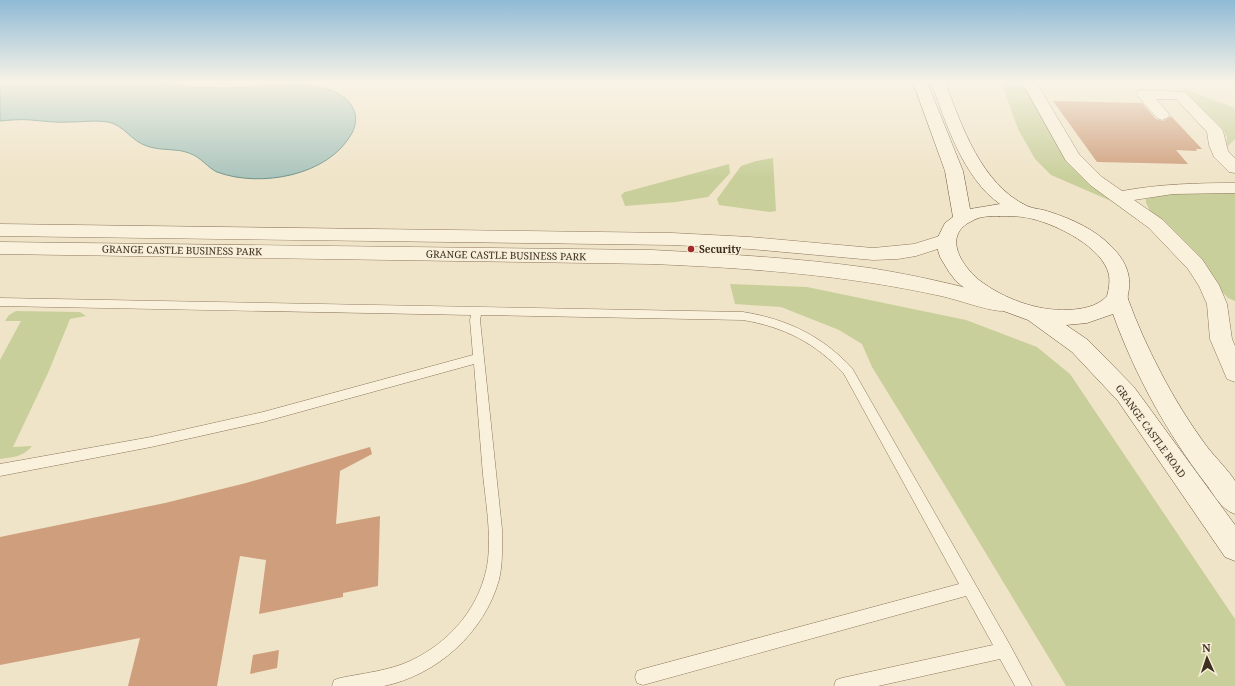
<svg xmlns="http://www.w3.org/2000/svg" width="1235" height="686" font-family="'Noto Serif',serif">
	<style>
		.green { fill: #c9cf9b }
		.water { fill: #a9c4bc; stroke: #6f938a }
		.building { fill: #cf9f7d }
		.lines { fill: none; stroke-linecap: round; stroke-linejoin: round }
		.lane-casing { stroke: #8d765c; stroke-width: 1 }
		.street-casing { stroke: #8d765c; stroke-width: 1 }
		.secondary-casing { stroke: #6f573f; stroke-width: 1 }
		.lane { fill: #faf1dc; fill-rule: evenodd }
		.street { fill: #faf1dc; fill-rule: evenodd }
		.secondary { fill: #faf1dc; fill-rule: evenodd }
		.poi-dot { fill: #9e2a2b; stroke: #f7eed8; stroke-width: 1.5 }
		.labels { text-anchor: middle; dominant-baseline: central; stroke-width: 3; stroke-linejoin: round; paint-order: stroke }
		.poi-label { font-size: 10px; font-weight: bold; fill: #3d2e20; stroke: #f7eed8; text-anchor: start }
		.street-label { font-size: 10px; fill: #3d2e20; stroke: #f7eed8 }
	</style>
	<rect width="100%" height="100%" fill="#f0e4c8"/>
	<g class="green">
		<path d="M 1001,82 L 1023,82 L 1053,136 L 1141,219 L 1136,219 L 1111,201 L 1051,175 L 1035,159 L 1018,129 Z"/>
		<path d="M 1179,87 L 1235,108 L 1235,139 L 1226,148 L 1227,138 L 1223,129 Z"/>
		<path d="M 773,158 L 776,211 L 770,212 L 719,205 L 717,199 L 741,166 L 756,161 Z"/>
		<path d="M 729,164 L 730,173 L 708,197 L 676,202 L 625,206 L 621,195 L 625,192 Z"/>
		<path d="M 1235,193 L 1235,301 L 1228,298 L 1220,290 L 1150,211 L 1146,203 L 1146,199 C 1175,191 1206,193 1235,193 Z"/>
		<path d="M 730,284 L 807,287 L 966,320 L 1037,347 L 1070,374 L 1235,619 L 1235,686 L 1066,686 L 944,484 L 872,367 L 862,344 L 839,330 L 781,307 L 735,304 Z"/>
		<path d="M 16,311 L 80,312 L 86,316 L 70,319 L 48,373 L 13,447 L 32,446 C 23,457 13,457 0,459 L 0,360 L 21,321 L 5,321 L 9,315 Z"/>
	</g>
	<path class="water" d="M 0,82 C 50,82 101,81 151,82 C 164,83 177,85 189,87 C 201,88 213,87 224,88 C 260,88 298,79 332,91 C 350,97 362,114 352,133 C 329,176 260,188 217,172 C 208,168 201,157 189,153 C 176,148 160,151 147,146 C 131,141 124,125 108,122 C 95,120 83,122 70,122 C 57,123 44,121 31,120 C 21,119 10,120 0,121 Z"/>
	<g class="building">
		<path d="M 1053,101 L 1142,103 L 1156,119 L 1163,121 L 1171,116 L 1202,149 L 1196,149 L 1197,151 L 1176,150 L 1188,164 L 1097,162 Z"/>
		<path d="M 370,447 L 372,454 L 340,471 L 336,524 L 380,516 L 378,586 L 343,593 L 343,597 L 259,614 L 266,560 L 240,556 L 217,686 L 128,686 L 140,638 L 0,665 L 0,537 L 165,503 L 246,483 Z"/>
		<path d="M 279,650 L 277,668 L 250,674 L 253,655 Z"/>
	</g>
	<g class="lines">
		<defs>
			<path id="lane" d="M 0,298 L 743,312 C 787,319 822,336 852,368 L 1010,645 L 1032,686 L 1015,686 L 1000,659 L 878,686 L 834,686 L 836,680 L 842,678 L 993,645 L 966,596 L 643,685 L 637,683 L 635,677 L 637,671 L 643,669 L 959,584 L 844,374 C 816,343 784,327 743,320 L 481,315 L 480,320 L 502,529 C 502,546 503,563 499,580 C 484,633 437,675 384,686 C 368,686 348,686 332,686 L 334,680 L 340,678 C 364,673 388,671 410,661 C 451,642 482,605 488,560 C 491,532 486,503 483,475 C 480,438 477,401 474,364 L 263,422 L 151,447 L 0,476 L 0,464 L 151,437 L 263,412 L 473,355 L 470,320 L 471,315 L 0,306 Z"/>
			<g id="street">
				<path d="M 1022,82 L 1036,82 L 1079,154 L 1102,177 L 1122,191 C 1160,184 1197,183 1235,183 L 1235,193 L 1173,194 L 1134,200 L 1163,220 L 1202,259 L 1219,285 L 1227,304 L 1232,339 L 1235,346 L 1235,382 L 1227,379 L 1210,339 L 1207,304 L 1199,286 L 1188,269 L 1149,228 L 1090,185 L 1066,161 Z"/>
				<path d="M 1143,90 L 1185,92 L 1221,128 L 1223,131 L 1228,151 L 1235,158 L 1235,173 L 1229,172 L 1214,157 L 1209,145 L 1207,132 L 1176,99 L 1156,99 L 1170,115 L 1167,118 L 1162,120 L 1157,118 L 1136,94 L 1138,91 Z"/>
				<path d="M 0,224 L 672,233 L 750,237 L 873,248 L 914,244 L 946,234 L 953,236 L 956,240 L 953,244 L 916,256 L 898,259 L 873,260 L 750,249 L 672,245 L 0,236 Z"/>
				<path d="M 0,242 L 652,250 C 725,254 798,258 870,268 C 914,275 958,285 1001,297 L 1008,299 L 1011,304 L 1008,309 C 1006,310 1003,311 1000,311 C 982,309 959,300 941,296 C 846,275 749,268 652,264 L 0,254 Z"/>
			</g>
			<path id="secondary" d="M 913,82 L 927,82 L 963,171 L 970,209 L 1000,204 C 963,178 946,123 931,82 L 945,82 C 962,126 981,184 1027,206 C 1033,209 1043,209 1050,212 C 1072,219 1096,230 1112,247 C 1123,258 1131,272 1129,288 C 1129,292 1127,295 1128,299 C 1137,324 1148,348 1160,371 C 1174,398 1190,424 1208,448 C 1215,457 1230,472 1235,481 C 1235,487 1235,507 1235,514 C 1221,509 1215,496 1206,484 C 1167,433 1135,375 1113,314 L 1087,323 L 1066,325 L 1088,340 L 1134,387 L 1235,525 L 1235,561 L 1225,557 L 1118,401 L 1072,352 L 1028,320 L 998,309 L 974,296 L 956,281 L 949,272 L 940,257 L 937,247 L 938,237 L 945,223 L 953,217 L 945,171 ZM 999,216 C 1010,216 1022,216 1033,219 C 1057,225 1103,247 1109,275 C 1110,281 1109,289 1107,296 C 1097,307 1082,309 1068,310 C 1037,311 1004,299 979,280 C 961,265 942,235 972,221 C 980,216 990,216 999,216 Z"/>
		</defs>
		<use href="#lane" class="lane-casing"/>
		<use href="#street" class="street-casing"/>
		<use href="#secondary" class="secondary-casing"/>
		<use href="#lane" class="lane"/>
		<use href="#street" class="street"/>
		<use href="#secondary" class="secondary"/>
	</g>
	<linearGradient id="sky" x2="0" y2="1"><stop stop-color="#8fbad6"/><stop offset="0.46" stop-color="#f8f3e6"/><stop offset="1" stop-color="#f8f3e6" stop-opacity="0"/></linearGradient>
	<rect width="1235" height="178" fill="url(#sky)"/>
	<circle class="poi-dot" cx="691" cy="249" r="4"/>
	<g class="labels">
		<g class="poi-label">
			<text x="699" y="249">Security</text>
		</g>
		<g class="street-label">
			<text transform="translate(182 250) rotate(1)">GRANGE CASTLE BUSINESS PARK</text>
			<text transform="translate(506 255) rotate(1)">GRANGE CASTLE BUSINESS PARK</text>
			<text transform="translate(1151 431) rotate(54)">GRANGE CASTLE ROAD</text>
		</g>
	</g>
	<g transform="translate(1207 658) rotate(357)" stroke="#f7eed8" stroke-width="3" paint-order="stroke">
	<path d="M0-3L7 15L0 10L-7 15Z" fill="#3d2e20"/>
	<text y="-6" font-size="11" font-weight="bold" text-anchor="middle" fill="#3d2e20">N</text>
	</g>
</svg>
